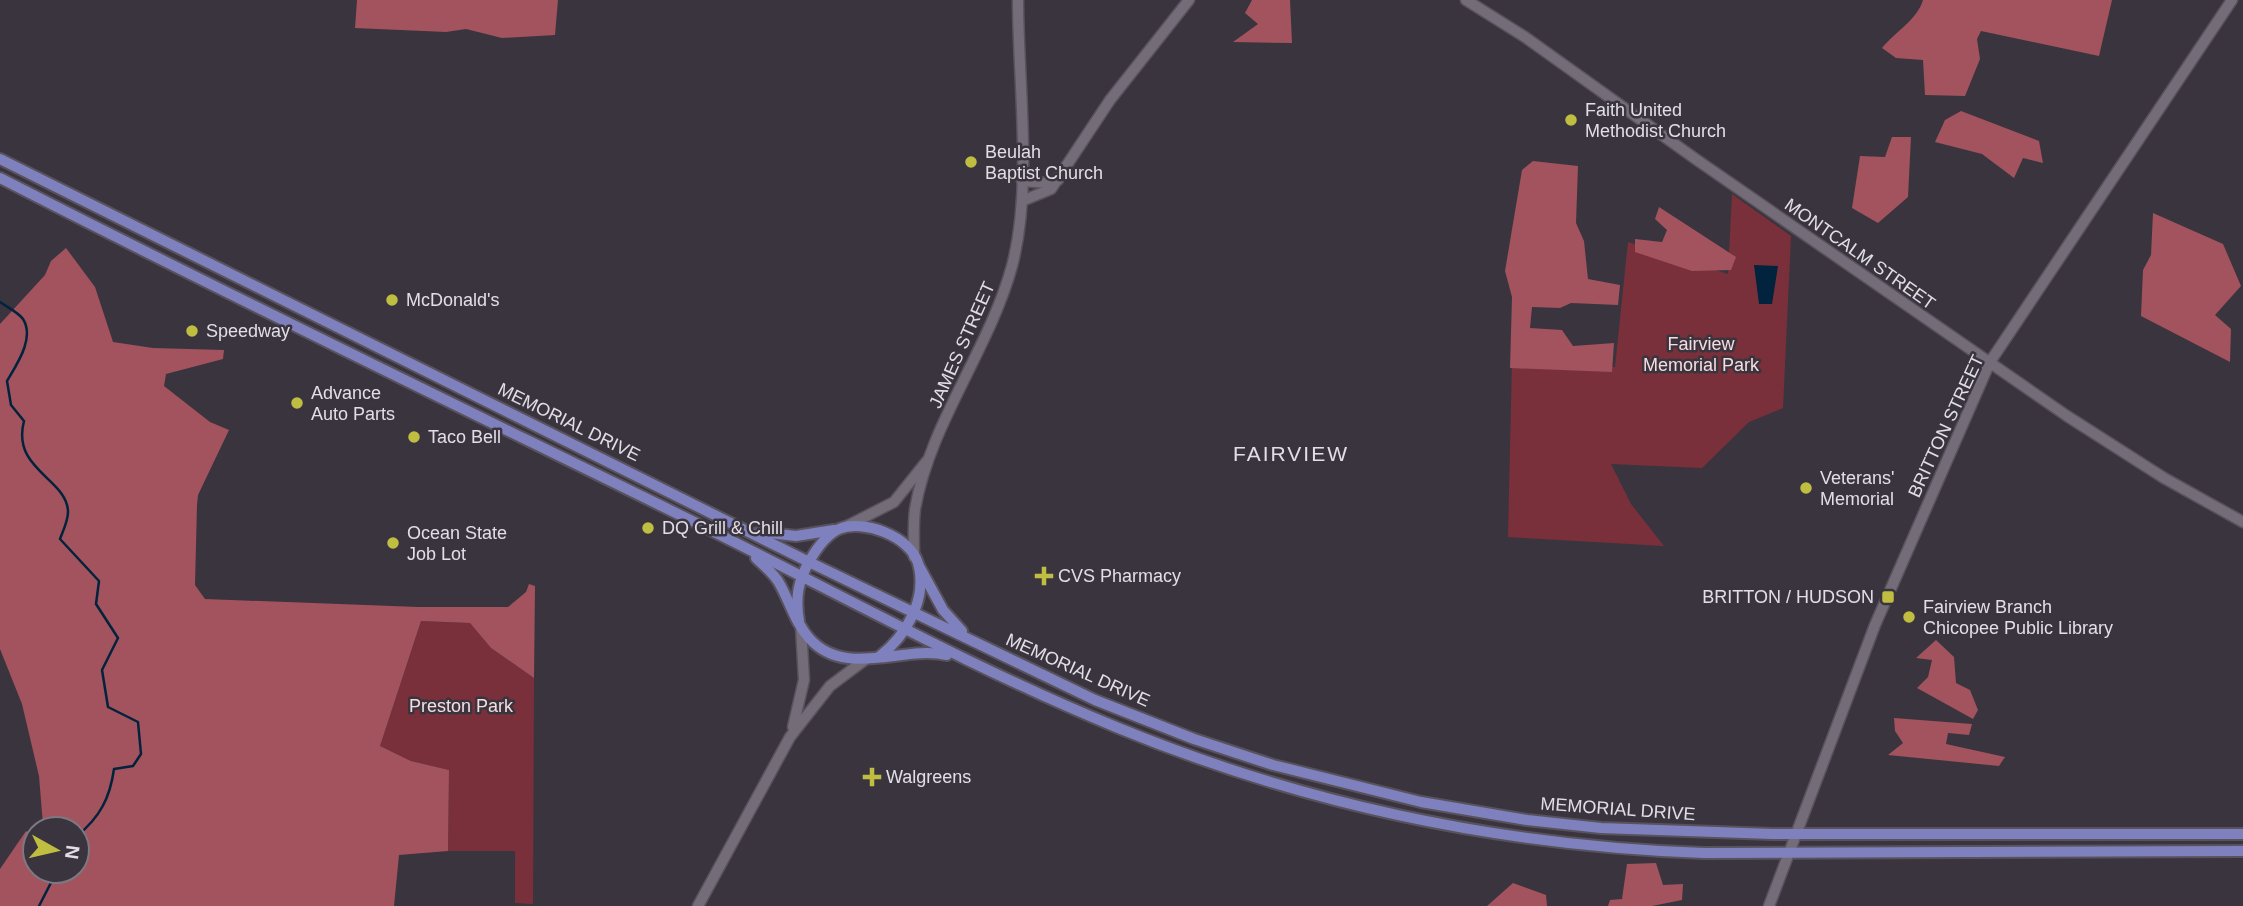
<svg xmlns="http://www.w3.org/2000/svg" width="2243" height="906" font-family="Arial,sans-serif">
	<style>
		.green { fill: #7a303b }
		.forest { fill: #a2535d }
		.water { fill: #02233d }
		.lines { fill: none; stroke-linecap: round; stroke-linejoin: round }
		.stream { stroke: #02233d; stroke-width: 2.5 }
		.secondary-casing { stroke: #57525b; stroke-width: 13 }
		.primary-casing { stroke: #57525b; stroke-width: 14 }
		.secondary { stroke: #746d79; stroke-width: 10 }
		.primary { stroke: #7f81bf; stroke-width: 10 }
		.poi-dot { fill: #bfbe41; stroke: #3a343f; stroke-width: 2.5 }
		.labels { text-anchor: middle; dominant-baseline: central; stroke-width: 5; stroke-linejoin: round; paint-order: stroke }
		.poi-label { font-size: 18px; fill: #e2dee5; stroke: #3a343f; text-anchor: start }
		.street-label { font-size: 18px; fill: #e2dee5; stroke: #3a343f }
		.park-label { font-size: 18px; fill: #f5ddde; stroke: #3a343f }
		.quarter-label { font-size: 21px; letter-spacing: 2px; fill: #e2dee5; stroke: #3a343f }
	</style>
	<rect width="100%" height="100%" fill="#3a343f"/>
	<g class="green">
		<path d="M 1732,194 L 1791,236 L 1783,408 L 1749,422 L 1702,468 L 1611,464 L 1631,504 L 1664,546 L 1508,537 L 1512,361 L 1615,367 L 1628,242 L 1728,274 Z"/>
		<path d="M 421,621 L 470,623 L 491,648 L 534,678 L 533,904 L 515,903 L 515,851 L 448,851 L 449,770 L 411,761 L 380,746 Z"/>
	</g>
	<g class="forest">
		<path d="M 357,0 L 558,0 L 555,35 L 502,38 L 466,29 L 446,32 L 355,28 Z"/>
		<path d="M 1252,0 L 1290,0 L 1292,43 L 1233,42 L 1258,24 L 1245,13 Z"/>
		<path d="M 1923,0 L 2112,0 L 2099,56 L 1981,31 L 1977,39 L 1980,59 L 1965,96 L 1925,95 L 1923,60 L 1896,58 L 1882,48 C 1895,32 1917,20 1923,0 Z"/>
		<path d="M 1961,111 L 2039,141 L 2043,163 L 2023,158 L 2014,178 L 1982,154 L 1935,142 L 1945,120 Z"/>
		<path d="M 1892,137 L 1911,137 L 1908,197 L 1878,223 L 1852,208 L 1860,156 L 1885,157 Z"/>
		<path d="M 1533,161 L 1578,166 L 1576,223 L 1584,241 L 1588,279 L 1620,285 L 1618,305 L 1571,303 L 1560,308 L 1532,307 L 1530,328 L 1562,330 L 1573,346 L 1614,343 L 1612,372 L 1510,368 L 1512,297 L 1505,271 L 1522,170 Z"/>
		<path d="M 1659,207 L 1736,257 L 1731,270 L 1692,271 L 1635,252 L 1635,239 L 1662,242 L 1667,230 L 1655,219 Z"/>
		<path d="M 2153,213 L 2223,244 L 2241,286 L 2215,315 L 2231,329 L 2230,362 L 2141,316 L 2143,270 L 2151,255 Z"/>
		<path d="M 66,248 L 95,287 L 113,342 L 153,348 L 224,350 L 223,359 L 166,374 L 164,386 L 210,422 L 229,430 L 198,495 L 197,505 L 195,585 L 205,599 L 418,607 L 508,607 L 526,592 L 529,584 L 535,586 L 534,678 L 491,648 L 470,623 L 421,621 L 380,746 L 411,761 L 449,770 L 448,851 L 399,855 L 394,906 L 0,906 L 0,869 L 26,831 L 35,837 L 35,871 L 77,871 L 77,829 L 41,829 L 43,825 L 39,776 L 22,704 L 0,649 L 0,324 L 45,275 L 51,261 Z"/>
		<path d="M 1936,640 L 1954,657 L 1956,683 L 1970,690 L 1978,710 L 1973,719 L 1917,688 L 1928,677 L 1932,660 L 1916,658 Z"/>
		<path d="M 1894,718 L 1972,724 L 1969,735 L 1948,733 L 1946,744 L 2005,757 L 1999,766 L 1888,755 L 1903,743 L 1895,731 Z"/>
		<path d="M 1656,863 L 1663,885 L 1683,884 L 1682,900 L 1652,906 L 1608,906 L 1610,900 L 1622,899 L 1627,864 Z"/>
		<path d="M 1513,883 L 1546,895 L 1547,906 L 1487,906 Z"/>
	</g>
	<path class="water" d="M 1754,265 L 1778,266 L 1772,304 L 1759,304 Z"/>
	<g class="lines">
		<g class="stream">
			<path d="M 0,302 C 7,307 18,312 23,319 C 35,338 17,364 7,381 L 11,405 L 24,421 C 11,470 68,479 68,512 C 68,521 63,531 60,539 L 99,581 L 96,604 L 118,638 L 102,670 L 108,707 L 138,722 L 141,754 L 133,766 L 114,769 C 110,798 100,817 77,836"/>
			<path d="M 39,906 L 57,871"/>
		</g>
		<defs>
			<g id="secondary">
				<path d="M 1466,0 L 1525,37 L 1697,160 L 2067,416 L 2164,478 L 2243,522"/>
				<path d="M 1022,181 L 1048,183 L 1058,180"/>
				<path d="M 1022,201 L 1051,189 L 1110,100 L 1189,0"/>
				<path d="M 847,526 L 894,502 L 926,462"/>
				<path d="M 914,557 C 914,541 913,525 915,509 C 930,423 989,350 1012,266 C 1033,186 1018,83 1018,0"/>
				<path d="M 793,727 L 804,680 L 801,627"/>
				<path d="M 698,906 L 790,737 L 830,686 L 866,659"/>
				<path d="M 1769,906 L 1875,625 L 1990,362 L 2232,0"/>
			</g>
			<g id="primary">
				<path d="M 0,159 L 809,562 L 1095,700 L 1194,739 L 1273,765 L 1421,802 L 1527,820 L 1601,828 L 1773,834 L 2243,834"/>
				<path d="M 0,178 C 226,294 454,404 682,516 C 827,587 967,666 1116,727 C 1303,804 1502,846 1704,853 L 2243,851"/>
				<path d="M 760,532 L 796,536 L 834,530"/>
				<path d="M 756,558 C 763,565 772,572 778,581 C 789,599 794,621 809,638 C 845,679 902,645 947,655"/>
				<path d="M 919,566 L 943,610 L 962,631"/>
				<path d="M 799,621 C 795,597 798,581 810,560 C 817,548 826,535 839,529 C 863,519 910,536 918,563 C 928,599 906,636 879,657"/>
			</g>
		</defs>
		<use href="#secondary" class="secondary-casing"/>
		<use href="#primary" class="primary-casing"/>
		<use href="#secondary" class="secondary"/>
		<use href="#primary" class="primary"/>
	</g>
	<g class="poi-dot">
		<circle cx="1571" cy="120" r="7"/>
		<circle cx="971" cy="162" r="7"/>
		<circle cx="392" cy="300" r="7"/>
		<circle cx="192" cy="331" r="7"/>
		<circle cx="297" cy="403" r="7"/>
		<circle cx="414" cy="437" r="7"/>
		<circle cx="1806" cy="488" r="7"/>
		<circle cx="648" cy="528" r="7"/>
		<circle cx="393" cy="543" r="7"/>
		<path d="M1040.5 565.5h7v7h7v7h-7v7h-7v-7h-7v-7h7z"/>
		<rect x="1881" y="590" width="14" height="14" rx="3.5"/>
		<circle cx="1909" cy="617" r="7"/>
		<path d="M868.5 766.5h7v7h7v7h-7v7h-7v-7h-7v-7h7z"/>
	</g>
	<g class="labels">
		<g class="poi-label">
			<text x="1585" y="110">Faith United<tspan x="1585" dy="21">Methodist Church</tspan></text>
			<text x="985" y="152">Beulah<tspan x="985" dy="21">Baptist Church</tspan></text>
			<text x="406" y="300">McDonald's</text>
			<text x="206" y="331">Speedway</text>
			<text x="311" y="393">Advance<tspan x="311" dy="21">Auto Parts</tspan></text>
			<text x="428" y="437">Taco Bell</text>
			<text x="1820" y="478">Veterans'<tspan x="1820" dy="21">Memorial</tspan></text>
			<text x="662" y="528">DQ Grill &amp; Chill</text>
			<text x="407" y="533">Ocean State<tspan x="407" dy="21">Job Lot</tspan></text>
			<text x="1058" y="576">CVS Pharmacy</text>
			<text x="1874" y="597" text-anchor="end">BRITTON / HUDSON</text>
			<text x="1923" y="607">Fairview Branch<tspan x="1923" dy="21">Chicopee Public Library</tspan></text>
			<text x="886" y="777">Walgreens</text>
		</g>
		<g class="street-label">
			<text transform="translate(1860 254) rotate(35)">MONTCALM STREET</text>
			<text transform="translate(962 345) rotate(-66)">JAMES STREET</text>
			<text transform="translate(569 422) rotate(26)">MEMORIAL DRIVE</text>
			<text transform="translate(1946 426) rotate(-65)">BRITTON STREET</text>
			<text transform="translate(1078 670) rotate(24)">MEMORIAL DRIVE</text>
			<text transform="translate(1618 809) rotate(4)">MEMORIAL DRIVE</text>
		</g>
		<g class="park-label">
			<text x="1701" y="344">Fairview<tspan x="1701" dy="21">Memorial Park</tspan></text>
			<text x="461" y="706">Preston Park</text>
		</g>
		<g class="quarter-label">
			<text x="1291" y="453">FAIRVIEW</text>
		</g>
	</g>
	<g transform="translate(56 850) rotate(98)"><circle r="33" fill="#3a343f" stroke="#7d7881" stroke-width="2"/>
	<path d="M0-5L12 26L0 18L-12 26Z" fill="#bfbe41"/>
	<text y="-10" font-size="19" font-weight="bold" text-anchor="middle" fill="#e2dee5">N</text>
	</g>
</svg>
